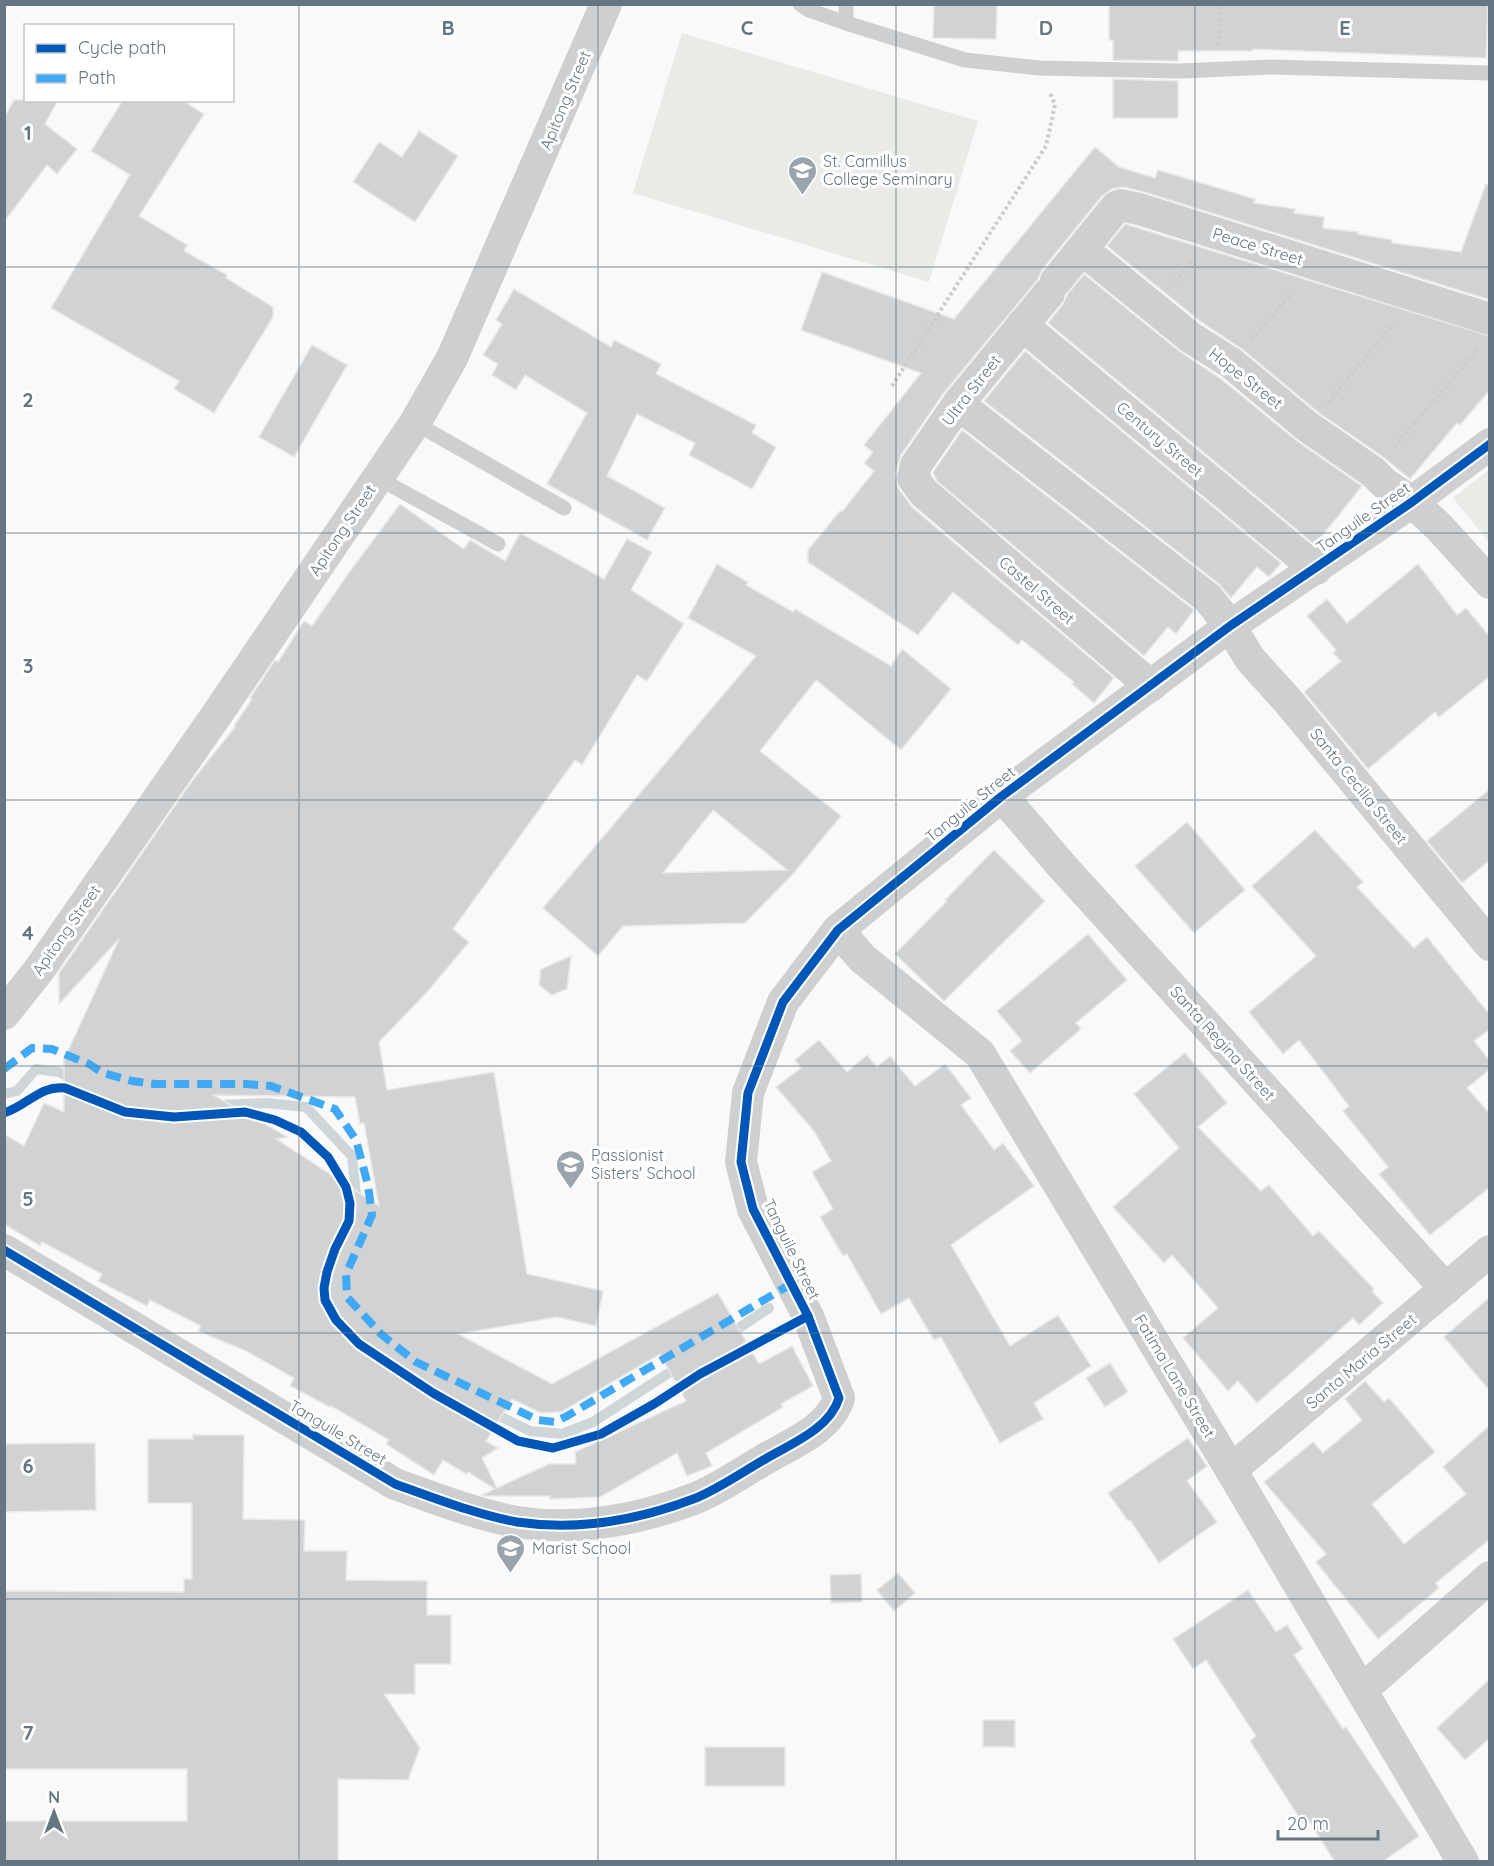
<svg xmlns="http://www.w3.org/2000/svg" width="1494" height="1866" font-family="Quicksand,sans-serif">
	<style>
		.green { fill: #e8ebe6 }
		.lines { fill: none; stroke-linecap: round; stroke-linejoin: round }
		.stream { stroke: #ced6d9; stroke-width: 10 }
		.building { fill: #d0d2d3; stroke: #e8e8e8; stroke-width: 1.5; fill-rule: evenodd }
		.path { stroke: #cbcccd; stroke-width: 4; stroke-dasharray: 3 3; stroke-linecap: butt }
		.service { stroke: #cecfd0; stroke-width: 15 }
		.minor { stroke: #cecfd0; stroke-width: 32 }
		.quiet { stroke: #3fa9f5; stroke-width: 8; stroke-dasharray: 15 8; stroke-linecap: butt }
		.cycleway-casing { stroke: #fff; stroke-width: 13 }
		.cycleway { stroke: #0057b8; stroke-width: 9 }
		.grid { fill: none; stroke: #657683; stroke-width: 1.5; stroke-opacity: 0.55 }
		.labels { text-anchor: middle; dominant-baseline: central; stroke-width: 6; stroke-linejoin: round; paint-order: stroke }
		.street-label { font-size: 16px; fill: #657683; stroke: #fff }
		.poi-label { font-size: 16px; fill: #657683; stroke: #fff; text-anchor: start }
		.grid-label { font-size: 20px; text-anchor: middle; font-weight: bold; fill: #657683; stroke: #fff; stroke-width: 6; stroke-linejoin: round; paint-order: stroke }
	</style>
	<rect width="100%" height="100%" fill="#f9f9f9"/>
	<g class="green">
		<path d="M 682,33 L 978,121 L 929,282 L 633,193 Z"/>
		<path d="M 1489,470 L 1489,542 L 1453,498 Z"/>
	</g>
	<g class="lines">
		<g class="stream">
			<path d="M 4,1094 L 17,1091 L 36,1069 L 59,1072 L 75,1080"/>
			<path d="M 216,1105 L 266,1103 L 306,1107 L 352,1156 L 357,1205"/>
			<path d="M 727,1336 L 769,1308"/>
			<path d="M 489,1411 L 530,1431 L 562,1434 L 593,1422 L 681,1365"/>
		</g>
	</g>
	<g class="building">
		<path d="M 934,4 L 997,4 L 996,39 L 933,38 Z"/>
		<path d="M 1109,4 L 1488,4 L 1486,58 L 1253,49 L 1252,51 L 1178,51 L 1178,61 L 1113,60 L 1113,40 L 1109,40 Z"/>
		<path d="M 1113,79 L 1178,81 L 1178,118 L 1113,118 Z"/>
		<path d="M 14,100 L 58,100 L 45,124 L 77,149 L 57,174 L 47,165 L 4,222 L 4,118 Z"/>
		<path d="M 123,100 L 182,100 L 204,114 L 139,216 L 187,245 L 184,251 L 227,275 L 226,278 L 273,307 L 273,317 L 214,413 L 174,389 L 179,381 L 51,308 L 130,175 L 91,151 Z"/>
		<path d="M 419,131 L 458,156 L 415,222 L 353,182 L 379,142 L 402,157 Z"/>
		<path d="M 1095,147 L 1119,167 L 1155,178 L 1158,170 L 1255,199 L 1254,203 L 1295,209 L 1294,213 L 1324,217 L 1323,228 L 1358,232 L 1358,234 L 1392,240 L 1392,243 L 1461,252 L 1486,184 L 1490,185 L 1490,300 L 1144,192 L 1123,187 L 1112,189 L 1102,196 L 1042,270 L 1038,279 L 943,394 L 901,455 L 895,474 L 898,488 L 912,507 L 1114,678 L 1094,703 L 1072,684 L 1074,682 L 1022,640 L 1018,645 L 953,592 L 918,635 L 808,562 L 808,550 L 840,511 L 842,512 L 874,471 L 864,463 L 873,452 L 864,445 L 921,373 L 801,330 L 822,272 L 954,319 Z"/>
		<path d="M 1125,224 L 1490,336 L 1490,390 L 1460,425 L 1457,423 L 1410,479 L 1383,457 L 1319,413 L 1242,349 L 1201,322 L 1107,246 Z"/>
		<path d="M 1084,274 L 1179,351 L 1220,378 L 1297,441 L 1362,486 L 1315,545 L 1048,323 L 1063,304 L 1067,295 Z"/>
		<path d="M 514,289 L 611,347 L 614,340 L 661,364 L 656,374 L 756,425 L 752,433 L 776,447 L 752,489 L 689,455 L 695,443 L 637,414 L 607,476 L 665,508 L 647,540 L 547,484 L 587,413 L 525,375 L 516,390 L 492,375 L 498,364 L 483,355 L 502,324 L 496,320 Z"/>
		<path d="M 312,345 L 347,365 L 294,457 L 259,437 Z"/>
		<path d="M 1025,351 L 1281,563 L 1269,577 L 1257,567 L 1231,598 L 1219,584 L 984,401 Z"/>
		<path d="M 962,430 L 1194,610 L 1176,634 L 1168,627 L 1144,656 L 937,481 L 933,472 Z"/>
		<path d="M 400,504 L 464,549 L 470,540 L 505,561 L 520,533 L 604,579 L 627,539 L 652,552 L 631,590 L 684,624 L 647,681 L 637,675 L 582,765 L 575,760 L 453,929 L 469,942 L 428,991 L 379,1042 L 387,1090 L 494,1072 L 527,1274 L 603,1291 L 596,1326 L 557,1317 L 458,1334 L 552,1384 L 718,1293 L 759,1364 L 792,1346 L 813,1386 L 781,1404 L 783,1407 L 706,1453 L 712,1466 L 687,1476 L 677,1453 L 600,1497 L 550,1499 L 550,1496 L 485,1496 L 482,1495 L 495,1489 L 468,1472 L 466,1474 L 443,1460 L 434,1475 L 386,1444 L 389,1440 L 331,1406 L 330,1407 L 290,1386 L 294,1378 L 246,1351 L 198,1331 L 201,1326 L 150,1300 L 147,1306 L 98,1281 L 102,1274 L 42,1242 L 40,1246 L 4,1224 L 4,1134 L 24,1146 L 44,1103 L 64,1112 L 64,1060 L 119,939 L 59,1004 L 59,973 L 192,781 L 235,727 L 234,726 L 252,699 L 250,698 L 275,660 L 278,662 L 304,621 L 312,626 L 348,574 ZM 213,1095 L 355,1097 L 360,1124 L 364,1123 L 379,1206 L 276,1139 L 288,1137 ZM 660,1354 L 686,1401 L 575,1452 L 576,1464 L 549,1464 L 497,1488 L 482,1458 L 498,1448 L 486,1441 L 512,1399 L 541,1413 L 561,1412 Z"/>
		<path d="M 717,564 L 748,582 L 746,585 L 793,612 L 795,609 L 891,666 L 902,649 L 951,689 L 901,750 L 816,680 L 760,751 L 841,816 L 793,874 L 745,923 L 623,926 L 598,956 L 543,908 L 756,656 L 688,618 ZM 713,810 L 787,870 L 663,873 Z"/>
		<path d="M 1418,564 L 1457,615 L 1466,608 L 1490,637 L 1490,676 L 1439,717 L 1435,712 L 1368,769 L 1304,692 L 1341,661 L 1333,653 L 1336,650 L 1307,616 L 1327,599 L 1347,623 Z"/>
		<path d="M 1490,789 L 1490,860 L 1462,883 L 1427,841 Z"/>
		<path d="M 1187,822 L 1245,890 L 1194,933 L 1135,866 Z"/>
		<path d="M 1315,830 L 1363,882 L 1357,887 L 1414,948 L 1427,937 L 1490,1015 L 1490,1029 L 1474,1041 L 1490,1061 L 1490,1069 L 1467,1088 L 1490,1114 L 1490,1187 L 1430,1235 L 1379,1174 L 1388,1167 L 1343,1111 L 1349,1106 L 1299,1040 L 1283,1054 L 1249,1012 L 1316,956 L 1252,886 Z"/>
		<path d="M 994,850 L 1045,901 L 944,1001 L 895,954 L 947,901 L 945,900 Z"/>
		<path d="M 1088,934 L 1127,980 L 1076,1023 L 1081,1029 L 1030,1073 L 1010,1051 L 1022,1041 L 997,1011 Z"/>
		<path d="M 571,956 L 567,989 L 552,995 L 539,985 L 541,969 Z"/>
		<path d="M 819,1040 L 847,1072 L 867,1055 L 877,1067 L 890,1056 L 915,1086 L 945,1064 L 971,1098 L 961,1105 L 994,1150 L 1003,1143 L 1034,1186 L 951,1245 L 1010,1346 L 1058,1315 L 1091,1366 L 1034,1403 L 1043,1419 L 1000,1443 L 941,1337 L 934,1340 L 909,1298 L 881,1314 L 847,1254 L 843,1256 L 820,1217 L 833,1209 L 812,1172 L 831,1161 L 814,1131 L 776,1087 L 801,1068 L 795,1060 Z"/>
		<path d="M 1185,1053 L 1227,1103 L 1198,1127 L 1261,1191 L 1269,1185 L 1313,1236 L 1319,1231 L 1374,1289 L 1372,1291 L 1383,1303 L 1359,1325 L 1353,1318 L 1257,1403 L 1238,1381 L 1228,1391 L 1183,1338 L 1218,1308 L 1172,1255 L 1164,1263 L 1113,1207 L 1179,1148 L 1134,1094 Z"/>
		<path d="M 1490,1297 L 1490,1391 L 1444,1337 Z"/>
		<path d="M 1110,1363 L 1128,1392 L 1105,1407 L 1086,1378 Z"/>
		<path d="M 1365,1381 L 1384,1402 L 1389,1398 L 1435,1452 L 1372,1504 L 1404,1544 L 1466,1494 L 1443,1467 L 1490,1425 L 1490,1539 L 1436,1583 L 1439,1588 L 1378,1639 L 1316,1562 L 1326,1554 L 1264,1482 L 1313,1442 L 1323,1453 L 1362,1420 L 1345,1399 Z"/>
		<path d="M 193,1435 L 244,1435 L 243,1519 L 305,1520 L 304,1551 L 347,1551 L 346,1580 L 427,1581 L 427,1615 L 451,1615 L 451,1664 L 415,1664 L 415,1694 L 384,1694 L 420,1748 L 408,1780 L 338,1779 L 338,1862 L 4,1862 L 4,1821 L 187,1821 L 187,1769 L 4,1769 L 4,1591 L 184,1592 L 184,1579 L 192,1579 L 192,1503 L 148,1503 L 148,1439 L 193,1439 Z"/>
		<path d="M 1188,1438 L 1207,1466 L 1187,1481 L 1217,1522 L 1159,1563 L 1130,1520 L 1128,1521 L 1108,1493 Z"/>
		<path d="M 95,1443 L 96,1510 L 4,1512 L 4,1444 Z"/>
		<path d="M 898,1573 L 915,1593 L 894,1611 L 877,1590 Z"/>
		<path d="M 861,1574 L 862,1602 L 831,1603 L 830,1575 Z"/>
		<path d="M 1248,1590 L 1276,1632 L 1287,1625 L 1303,1649 L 1294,1655 L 1343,1729 L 1346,1727 L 1419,1836 L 1382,1862 L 1335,1862 L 1309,1821 L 1304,1825 L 1266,1766 L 1250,1741 L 1256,1736 L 1206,1660 L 1193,1669 L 1173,1639 Z"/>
		<path d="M 1490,1679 L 1490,1738 L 1465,1760 L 1437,1728 Z"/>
		<rect x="983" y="1720" width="32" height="27"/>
		<rect x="705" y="1747" width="80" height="39"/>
	</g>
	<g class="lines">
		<g class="path">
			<path d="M 1218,45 L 1221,4"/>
			<path d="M 1175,282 L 1193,259"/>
			<path d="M 1252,339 L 1292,293"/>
			<path d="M 892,386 L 1046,146 L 1055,105 L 1050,93"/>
			<path d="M 1328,403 L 1394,323"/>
			<path d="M 1394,447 L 1479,348"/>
		</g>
		<g class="service">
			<path d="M 800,4 L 809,10 L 846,23 L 965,60 L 1039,68 L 1181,71 L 1271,67 L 1490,73"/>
			<path d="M 846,23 L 846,4"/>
			<path d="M 415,423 L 564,508"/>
			<path d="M 378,478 L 498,544"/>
		</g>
		<g class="minor">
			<path d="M 1083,250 L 1190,337 L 1231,363 L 1308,427 L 1373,472 L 1384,483 L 1412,502 L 1439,527 L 1490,583"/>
			<path d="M 1056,281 L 1116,207 L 1120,205 L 1139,209 L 1490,319"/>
			<path d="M 1049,293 L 958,404 L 916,465 L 913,478 L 924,493 L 1151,686"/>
			<path d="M 1022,325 L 1316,569"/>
			<path d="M 958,404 L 1208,598 L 1230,626 L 1250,659 L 1288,701 L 1490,945"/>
			<path d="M 1002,796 L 1061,865 L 1446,1289"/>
			<path d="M 838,930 L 862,958 L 980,1054 L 1231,1470 L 1463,1862"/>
			<path d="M 4,1014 L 39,970 L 220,710 L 415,423 L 452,358 L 606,4"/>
			<path d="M 4,1250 L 395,1484 C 432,1497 477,1515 517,1522 C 577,1531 639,1520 696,1498 C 720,1488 744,1471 767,1458 C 793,1443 830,1428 839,1398 L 808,1316 L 753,1209 L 741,1162 L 748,1093 L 783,1002 L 838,930 L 1002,796 L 1230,626 L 1412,502 L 1490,444"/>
			<path d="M 1231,1470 L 1490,1251"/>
			<path d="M 1362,1690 L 1490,1577"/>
		</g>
		<path class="quiet" d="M 4,1069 L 32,1048 L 52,1049 L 89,1064 L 103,1073 L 132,1081 L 155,1084 L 245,1084 L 271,1086 L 335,1109 L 356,1140 L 368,1185 L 372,1215 L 346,1274 L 347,1297 L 381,1334 L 416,1362 L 538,1420 L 555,1422 L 567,1416 L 791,1284"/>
		<defs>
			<g id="cycleway">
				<path d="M 4,1113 C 27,1106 40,1085 65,1088 L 125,1112 L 174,1117 L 245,1112 L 275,1120 L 301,1132 L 328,1157 L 346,1187 L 350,1203 L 349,1221 L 335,1249 L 327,1272 L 324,1288 L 325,1300 L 336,1320 L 359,1344 L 433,1393 L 518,1441 L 553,1448 L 601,1434 L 654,1404 L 700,1374 L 808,1316"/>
				<path d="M 4,1250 L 395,1484 C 432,1497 477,1515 517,1522 C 577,1531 639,1520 696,1498 C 720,1488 744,1471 767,1458 C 793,1443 830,1428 839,1398 L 808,1316 L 753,1209 L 741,1162 L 748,1093 L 783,1002 L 838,930 L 1002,796 L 1230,626 L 1412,502 L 1490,444"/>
			</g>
		</defs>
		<use href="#cycleway" class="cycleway-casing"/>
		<use href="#cycleway" class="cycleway"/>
	</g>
	<path class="grid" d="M 299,4 L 299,1862M 598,4 L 598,1862M 896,4 L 896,1862M 1195,4 L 1195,1862M 4,267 L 1490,267M 4,533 L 1490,533M 4,800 L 1490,800M 4,1066 L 1490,1066M 4,1333 L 1490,1333M 4,1599 L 1490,1599"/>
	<defs>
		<symbol id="university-pin" viewBox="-11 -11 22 30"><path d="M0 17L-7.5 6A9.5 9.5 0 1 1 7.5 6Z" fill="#99a4ac" stroke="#fff"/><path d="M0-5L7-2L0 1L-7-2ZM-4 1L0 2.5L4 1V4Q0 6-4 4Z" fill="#fff"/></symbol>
		<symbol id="school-pin" viewBox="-11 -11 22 30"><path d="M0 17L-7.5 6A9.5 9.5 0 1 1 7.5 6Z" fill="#99a4ac" stroke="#fff"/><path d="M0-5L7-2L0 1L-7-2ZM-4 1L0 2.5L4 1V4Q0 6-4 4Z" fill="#fff"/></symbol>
	</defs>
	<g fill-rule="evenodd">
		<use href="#university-pin" x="786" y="154" width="33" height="45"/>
		<use href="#school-pin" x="554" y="1148" width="33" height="45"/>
		<use href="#school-pin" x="494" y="1532" width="33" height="45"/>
	</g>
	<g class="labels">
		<g class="street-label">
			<text transform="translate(565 100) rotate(-67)">Apitong Street</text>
			<text transform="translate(1258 246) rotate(17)">Peace Street</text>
			<text transform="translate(1246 378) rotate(38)">Hope Street</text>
			<text transform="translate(971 390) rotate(-52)">Ultra Street</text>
			<text transform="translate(1160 439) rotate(40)">Century Street</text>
			<text transform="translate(1363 517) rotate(-35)">Tanguile Street</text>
			<text transform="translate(342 530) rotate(-56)">Apitong Street</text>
			<text transform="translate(1037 590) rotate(41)">Castel Street</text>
			<text transform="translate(1359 786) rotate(51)">Santa Cecilia Street</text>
			<text transform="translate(970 804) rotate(-39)">Tanguile Street</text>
			<text transform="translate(66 930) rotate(-55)">Apitong Street</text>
			<text transform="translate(1223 1043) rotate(48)">Santa Regina Street</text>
			<text transform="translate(792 1249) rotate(64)">Tanguile Street</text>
			<text transform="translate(1361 1361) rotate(-40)">Santa Maria Street</text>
			<text transform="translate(1175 1376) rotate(59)">Fatima Lane Street</text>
			<text transform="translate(338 1432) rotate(31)">Tanguile Street</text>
		</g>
		<g class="poi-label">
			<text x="823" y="161">St. Camillus<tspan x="823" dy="18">College Seminary</tspan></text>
			<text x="591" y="1155">Passionist<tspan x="591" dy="18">Sisters' School</tspan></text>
			<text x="532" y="1548">Marist School</text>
		</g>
	</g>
	<g class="grid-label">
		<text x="448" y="35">B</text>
		<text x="747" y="35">C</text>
		<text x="1046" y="35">D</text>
		<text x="1345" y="35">E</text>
		<text x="28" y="140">1</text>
		<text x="28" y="407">2</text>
		<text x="28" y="673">3</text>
		<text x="28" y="940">4</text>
		<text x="28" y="1206">5</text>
		<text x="28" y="1473">6</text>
		<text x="28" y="1740">7</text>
	</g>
	<rect width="1494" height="1866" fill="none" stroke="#657683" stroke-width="12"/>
	<rect x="24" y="24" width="210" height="78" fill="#ffffff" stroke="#c1c8cd" stroke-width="1.5"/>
	<rect x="36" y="44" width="30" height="9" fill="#0057b8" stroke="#c1c8cd" stroke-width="1.5"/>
	<text x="78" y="54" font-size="18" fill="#657683">Cycle path</text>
	<rect x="36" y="74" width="30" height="9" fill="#3fa9f5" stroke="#c1c8cd" stroke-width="1.5"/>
	<text x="78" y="84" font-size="18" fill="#657683">Path</text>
	<g transform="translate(54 1812)" stroke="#ffffff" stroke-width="4.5" paint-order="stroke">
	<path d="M0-4.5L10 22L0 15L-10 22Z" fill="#657683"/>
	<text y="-9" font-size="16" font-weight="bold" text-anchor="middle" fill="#657683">N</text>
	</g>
	<path d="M1278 1830v9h100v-9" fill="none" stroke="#657683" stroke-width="3"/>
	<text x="1287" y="1830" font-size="18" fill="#657683" stroke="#ffffff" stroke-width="4.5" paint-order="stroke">20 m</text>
</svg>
